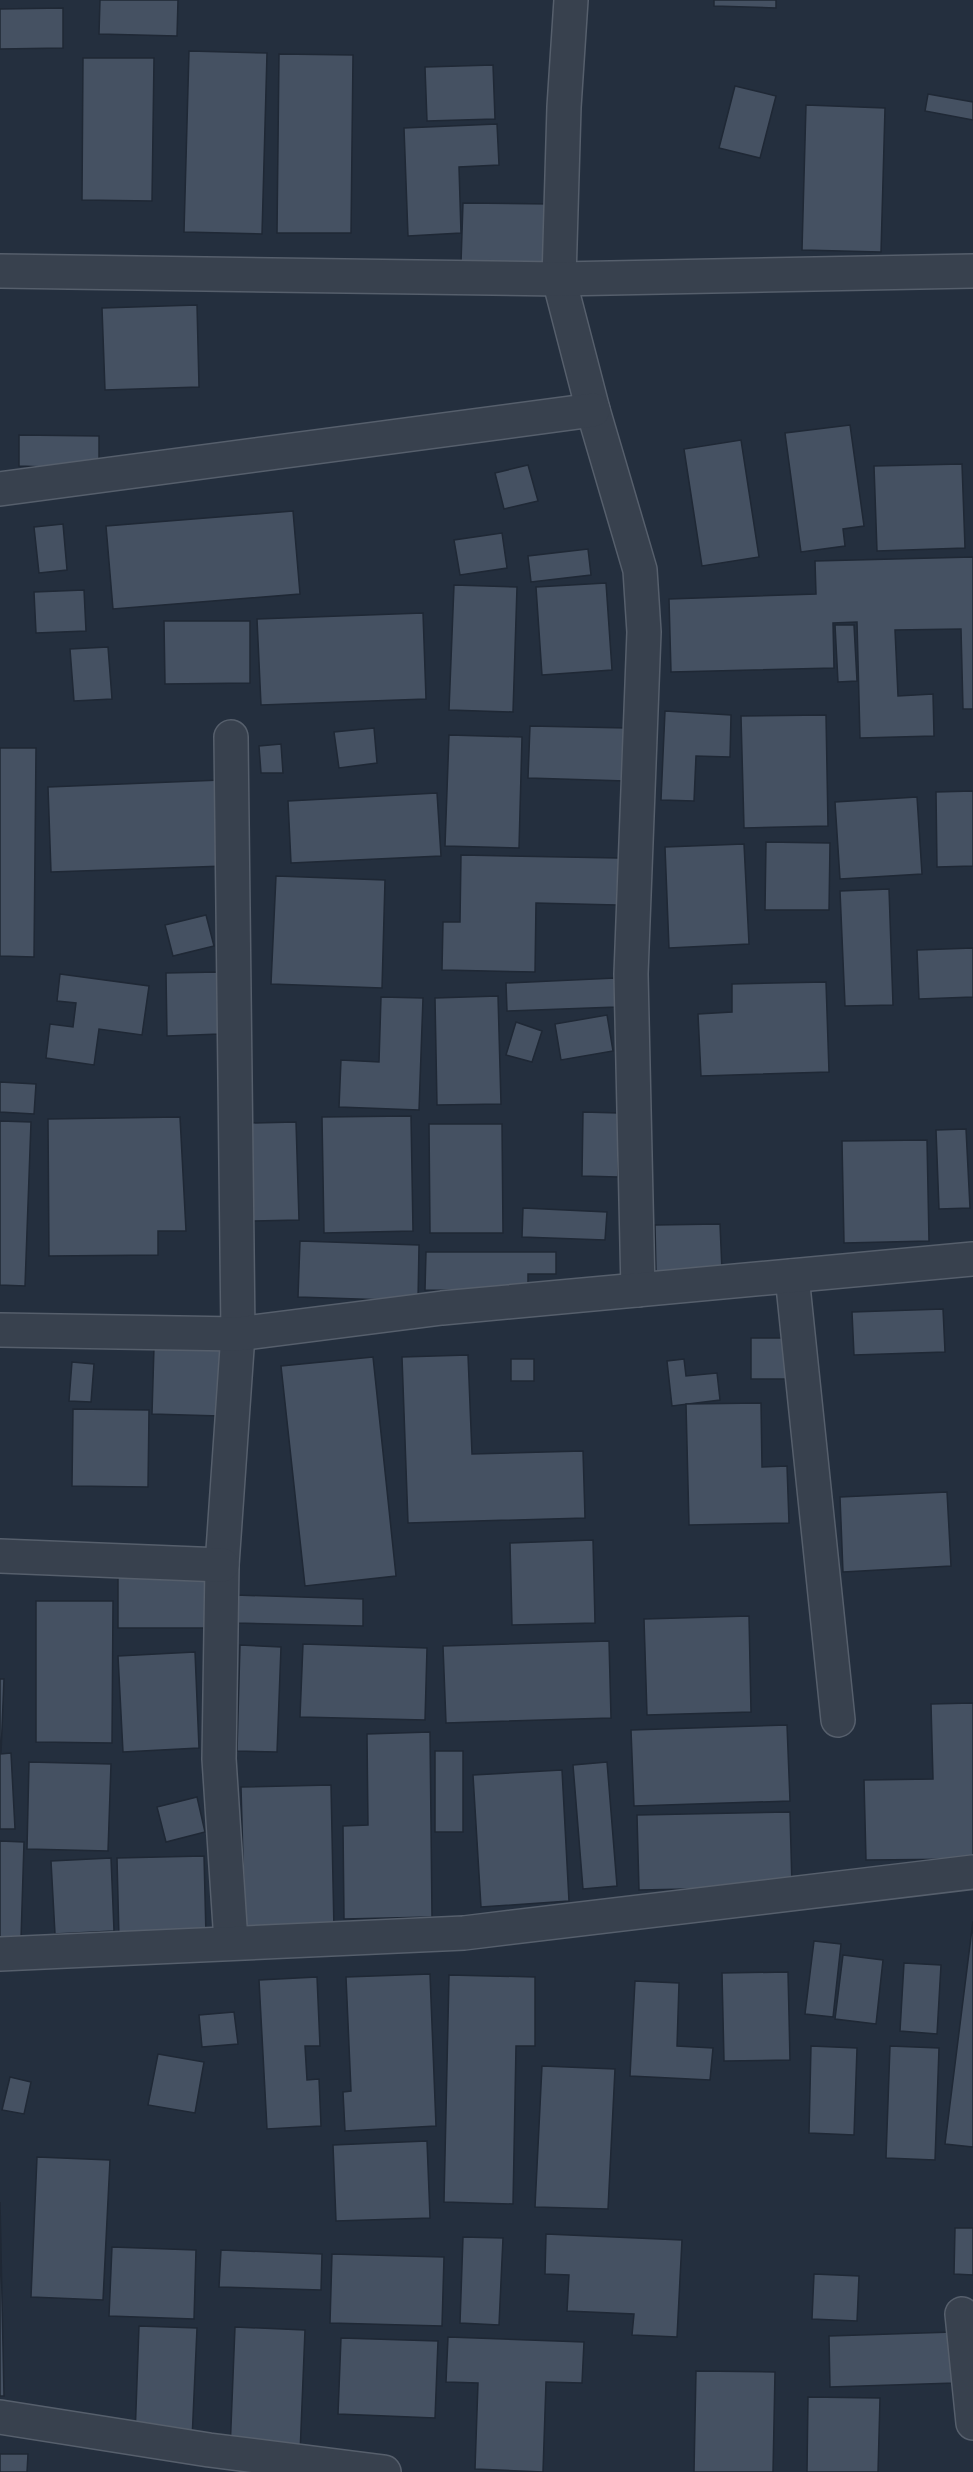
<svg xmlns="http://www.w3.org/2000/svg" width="973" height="2472" font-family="Manrope,sans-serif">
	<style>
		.building { fill: #455162; stroke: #1f2835; stroke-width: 1.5 }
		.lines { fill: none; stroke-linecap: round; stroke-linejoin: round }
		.minor-casing { stroke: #565f6c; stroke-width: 36 }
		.minor { stroke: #38414e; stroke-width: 33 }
	</style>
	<rect width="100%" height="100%" fill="#242f3e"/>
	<g class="building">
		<path d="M 100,0 L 178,0 L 177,36 L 99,34 Z"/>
		<path d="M 714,0 L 776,0 L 776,8 L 714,6 Z"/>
		<path d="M 63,8 L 63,48 L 0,49 L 0,9 Z"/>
		<path d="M 189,51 L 267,53 L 262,234 L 184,232 Z"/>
		<path d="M 279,54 L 353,55 L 351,233 L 277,233 Z"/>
		<path d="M 83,58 L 154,58 L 152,201 L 82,200 Z"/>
		<path d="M 493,65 L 495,119 L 427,121 L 425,67 Z"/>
		<path d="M 735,86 L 776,96 L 760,158 L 719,148 Z"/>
		<path d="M 928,94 L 973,102 L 973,120 L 925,111 Z"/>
		<path d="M 806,105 L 885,108 L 881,252 L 802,250 Z"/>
		<path d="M 497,124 L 499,165 L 459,167 L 461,233 L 408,236 L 404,128 Z"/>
		<path d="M 463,203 L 552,204 L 550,264 L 461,263 Z"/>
		<path d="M 197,305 L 199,387 L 105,390 L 102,308 Z"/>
		<path d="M 850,425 L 864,526 L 843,529 L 845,546 L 801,552 L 785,433 Z"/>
		<path d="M 19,435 L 99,436 L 99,469 L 19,466 Z"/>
		<path d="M 741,440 L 759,557 L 702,566 L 684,449 Z"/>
		<path d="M 962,464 L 965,548 L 877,551 L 874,466 Z"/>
		<path d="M 528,465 L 538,501 L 504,509 L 495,473 Z"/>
		<path d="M 293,511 L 300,594 L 113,609 L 106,526 Z"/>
		<path d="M 63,524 L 67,570 L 39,573 L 34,527 Z"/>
		<path d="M 502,533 L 507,568 L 460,575 L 454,540 Z"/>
		<path d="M 588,549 L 591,575 L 531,582 L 528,556 Z"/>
		<path d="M 973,557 L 973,709 L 963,709 L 961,629 L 895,630 L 898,696 L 933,694 L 934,736 L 860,738 L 857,622 L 833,623 L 834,668 L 671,672 L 669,599 L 816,594 L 815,561 Z"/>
		<path d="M 606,583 L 612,670 L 542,675 L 536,587 Z"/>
		<path d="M 454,585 L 517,587 L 513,712 L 449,710 Z"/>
		<path d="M 84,590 L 86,631 L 36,633 L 34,592 Z"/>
		<path d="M 423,613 L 426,699 L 261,705 L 257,619 Z"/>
		<path d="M 164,621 L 250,621 L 250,683 L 165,684 Z"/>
		<path d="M 835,625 L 854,625 L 857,681 L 838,682 Z"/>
		<path d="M 108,647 L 112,699 L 74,701 L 70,649 Z"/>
		<path d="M 665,711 L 731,715 L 730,757 L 696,756 L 694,801 L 661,800 Z"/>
		<path d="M 826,715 L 828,826 L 744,828 L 741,716 Z"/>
		<path d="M 530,726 L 627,728 L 626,781 L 528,778 Z"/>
		<path d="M 374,728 L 377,763 L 339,768 L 334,732 Z"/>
		<path d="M 449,735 L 522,737 L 519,848 L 445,846 Z"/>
		<path d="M 281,744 L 283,773 L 261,773 L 259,746 Z"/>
		<path d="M 0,748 L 36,748 L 34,957 L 0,956 Z"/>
		<path d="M 221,780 L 225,866 L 51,872 L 48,787 Z"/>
		<path d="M 973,791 L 973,866 L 937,867 L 936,792 Z"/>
		<path d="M 437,793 L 441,856 L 291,863 L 288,801 Z"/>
		<path d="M 917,797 L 922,874 L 840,879 L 835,802 Z"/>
		<path d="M 766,842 L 830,843 L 829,910 L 765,910 Z"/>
		<path d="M 744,844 L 749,944 L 669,948 L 665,847 Z"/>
		<path d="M 461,855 L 619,858 L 617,905 L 536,903 L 535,972 L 442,970 L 443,922 L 460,922 Z"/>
		<path d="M 276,876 L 385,880 L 382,988 L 271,984 Z"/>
		<path d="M 889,889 L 893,1005 L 845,1006 L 840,891 Z"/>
		<path d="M 206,915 L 214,946 L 173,956 L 165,925 Z"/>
		<path d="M 973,948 L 973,997 L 919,999 L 917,950 Z"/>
		<path d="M 219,972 L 220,1034 L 167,1036 L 166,973 Z"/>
		<path d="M 60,974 L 149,986 L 142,1035 L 99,1029 L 94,1065 L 46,1058 L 50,1024 L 73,1027 L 76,1003 L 57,1001 Z"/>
		<path d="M 616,978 L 617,1007 L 507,1011 L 506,983 Z"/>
		<path d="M 826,982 L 829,1072 L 701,1076 L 698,1014 L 732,1012 L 732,984 Z"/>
		<path d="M 498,996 L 501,1104 L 437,1105 L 435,998 Z"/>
		<path d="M 381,997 L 423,998 L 419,1110 L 339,1107 L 341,1060 L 379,1062 Z"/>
		<path d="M 607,1015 L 613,1051 L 561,1060 L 555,1024 Z"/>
		<path d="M 516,1022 L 542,1031 L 532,1062 L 506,1055 Z"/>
		<path d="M 0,1082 L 36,1084 L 34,1114 L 0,1112 Z"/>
		<path d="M 583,1112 L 619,1113 L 618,1177 L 582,1176 Z"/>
		<path d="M 411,1116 L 413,1231 L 324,1233 L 322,1117 Z"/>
		<path d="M 180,1117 L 186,1231 L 158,1231 L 158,1255 L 49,1256 L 48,1119 Z"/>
		<path d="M 0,1121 L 31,1122 L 25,1286 L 0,1285 Z"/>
		<path d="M 296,1122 L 299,1220 L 253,1221 L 250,1123 Z"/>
		<path d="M 429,1124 L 502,1124 L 503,1233 L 430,1233 Z"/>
		<path d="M 966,1129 L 970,1208 L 939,1209 L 936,1130 Z"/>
		<path d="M 927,1140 L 929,1241 L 844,1243 L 842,1141 Z"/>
		<path d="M 523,1208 L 607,1212 L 605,1240 L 522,1237 Z"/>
		<path d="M 720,1224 L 722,1271 L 656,1272 L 655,1225 Z"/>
		<path d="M 300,1241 L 419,1245 L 418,1301 L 298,1297 Z"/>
		<path d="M 426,1252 L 556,1252 L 556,1274 L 528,1274 L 528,1291 L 425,1290 Z"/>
		<path d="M 943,1309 L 945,1352 L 854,1355 L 852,1312 Z"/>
		<rect x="751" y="1338" width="41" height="41"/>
		<path d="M 154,1347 L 222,1349 L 220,1416 L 152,1414 Z"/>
		<path d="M 468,1355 L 472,1454 L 583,1451 L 585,1518 L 408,1523 L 402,1357 Z"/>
		<path d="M 373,1357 L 396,1576 L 305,1586 L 281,1366 Z"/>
		<rect x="511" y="1359" width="23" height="22"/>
		<path d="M 684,1359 L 686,1376 L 717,1373 L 720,1400 L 672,1406 L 667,1361 Z"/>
		<path d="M 72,1362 L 94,1364 L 91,1402 L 69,1401 Z"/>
		<path d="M 761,1403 L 762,1467 L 787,1466 L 789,1523 L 689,1525 L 686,1404 Z"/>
		<path d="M 73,1409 L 149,1410 L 148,1487 L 72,1486 Z"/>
		<path d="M 947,1492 L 951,1566 L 843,1572 L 840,1497 Z"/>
		<path d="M 593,1540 L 595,1623 L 512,1625 L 510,1543 Z"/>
		<rect x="118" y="1569" width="91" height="59"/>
		<path d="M 235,1595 L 363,1599 L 363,1626 L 235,1623 Z"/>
		<path d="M 36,1601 L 113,1601 L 112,1743 L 36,1742 Z"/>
		<path d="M 749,1616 L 751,1712 L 647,1715 L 644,1619 Z"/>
		<path d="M 609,1641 L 611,1718 L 446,1723 L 443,1646 Z"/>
		<path d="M 303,1644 L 427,1648 L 425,1720 L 300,1717 Z"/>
		<path d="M 240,1645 L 281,1647 L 277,1752 L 237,1751 Z"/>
		<path d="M 195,1652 L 199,1748 L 123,1752 L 118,1656 Z"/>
		<path d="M 0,1679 L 4,1679 L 1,1753 L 0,1753 Z"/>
		<path d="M 973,1703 L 973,1859 L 866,1860 L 864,1780 L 933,1779 L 931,1704 Z"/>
		<path d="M 787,1725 L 790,1801 L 634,1806 L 631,1730 Z"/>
		<path d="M 430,1732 L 432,1917 L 344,1919 L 343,1826 L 368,1825 L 367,1734 Z"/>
		<rect x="435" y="1751" width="28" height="81"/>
		<path d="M 11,1753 L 15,1829 L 0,1829 L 0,1754 Z"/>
		<path d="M 29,1762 L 111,1764 L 108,1851 L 27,1849 Z"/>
		<path d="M 607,1762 L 617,1886 L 583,1889 L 573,1765 Z"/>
		<path d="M 562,1770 L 569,1901 L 481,1907 L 473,1775 Z"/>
		<path d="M 331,1785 L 334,1931 L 245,1933 L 241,1787 Z"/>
		<path d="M 197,1797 L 205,1832 L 166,1842 L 157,1807 Z"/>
		<path d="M 790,1812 L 792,1887 L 639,1890 L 637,1815 Z"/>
		<path d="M 0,1841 L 24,1842 L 21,1939 L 0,1939 Z"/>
		<path d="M 204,1856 L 206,1936 L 119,1939 L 117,1858 Z"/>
		<path d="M 111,1858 L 114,1931 L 55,1934 L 51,1861 Z"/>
		<path d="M 973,1921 L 973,2147 L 945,2144 Z"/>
		<path d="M 814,1941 L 841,1944 L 833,2017 L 805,2014 Z"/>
		<path d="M 843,1955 L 883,1960 L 876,2024 L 835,2019 Z"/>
		<path d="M 904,1963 L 941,1965 L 937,2034 L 900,2031 Z"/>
		<path d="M 788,1972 L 790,2060 L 724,2061 L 722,1973 Z"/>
		<path d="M 430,1974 L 436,2126 L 345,2131 L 343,2092 L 351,2091 L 346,1977 Z"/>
		<path d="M 449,1975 L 535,1977 L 535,2046 L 516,2046 L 513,2204 L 444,2202 Z"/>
		<path d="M 317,1977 L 320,2046 L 305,2046 L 307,2080 L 319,2079 L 321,2126 L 267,2129 L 259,1980 Z"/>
		<path d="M 635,1981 L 679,1983 L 677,2046 L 713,2048 L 710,2080 L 630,2076 Z"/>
		<path d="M 234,2012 L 238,2044 L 202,2047 L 199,2015 Z"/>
		<path d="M 811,2046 L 857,2048 L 854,2135 L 809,2133 Z"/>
		<path d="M 890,2046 L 939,2048 L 935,2160 L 886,2158 Z"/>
		<path d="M 158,2054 L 204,2062 L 195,2113 L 148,2105 Z"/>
		<path d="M 542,2066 L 615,2069 L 608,2209 L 535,2207 Z"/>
		<path d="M 10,2077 L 31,2082 L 24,2114 L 2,2110 Z"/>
		<path d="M 427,2141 L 430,2218 L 336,2221 L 333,2145 Z"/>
		<path d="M 37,2157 L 110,2160 L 103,2300 L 31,2297 Z"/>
		<path d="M 0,2202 L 4,2396 L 0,2396 Z"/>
		<path d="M 955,2228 L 973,2228 L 973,2275 L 954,2274 Z"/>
		<path d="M 546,2234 L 682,2240 L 677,2337 L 632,2335 L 634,2314 L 567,2311 L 569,2275 L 545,2274 Z"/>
		<path d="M 463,2237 L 503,2238 L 499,2325 L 460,2323 Z"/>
		<path d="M 112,2247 L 196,2250 L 194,2319 L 109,2316 Z"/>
		<path d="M 221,2250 L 322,2254 L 321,2290 L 219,2287 Z"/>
		<path d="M 332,2254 L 444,2257 L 442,2326 L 330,2323 Z"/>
		<path d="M 814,2274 L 859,2276 L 857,2321 L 812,2319 Z"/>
		<path d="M 139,2326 L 197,2328 L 192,2440 L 135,2437 Z"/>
		<path d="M 235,2327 L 305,2330 L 300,2454 L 230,2451 Z"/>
		<path d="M 953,2332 L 955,2383 L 830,2387 L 829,2336 Z"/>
		<path d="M 448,2337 L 584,2342 L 582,2383 L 546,2382 L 543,2472 L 475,2469 L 478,2383 L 446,2382 Z"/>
		<path d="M 341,2338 L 438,2341 L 435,2418 L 338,2414 Z"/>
		<path d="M 696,2371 L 775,2372 L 773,2472 L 694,2472 Z"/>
		<path d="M 808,2397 L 880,2398 L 878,2472 L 807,2472 Z"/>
		<path d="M 0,2454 L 28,2454 L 27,2472 L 0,2472 Z"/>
	</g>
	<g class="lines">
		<defs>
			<g id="minor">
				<path d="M 571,0 L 564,107 L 559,279 L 593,410 L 640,570 L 644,632 L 631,974 L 638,1290"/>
				<path d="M 0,271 L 559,279 L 973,271"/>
				<path d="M 0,489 L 593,410"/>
				<path d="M 231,737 L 238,1334 L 222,1565 L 219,1759 L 231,1942"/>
				<path d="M 792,1276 L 838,1720"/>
				<path d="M 0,1330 L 238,1334 L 442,1308 L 973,1259"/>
				<path d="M 0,1556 L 222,1565"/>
				<path d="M 0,1954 L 464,1933 L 973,1872"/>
				<path d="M 962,2314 L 973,2423"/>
				<path d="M 0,2417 L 209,2450 L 384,2472"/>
			</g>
		</defs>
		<use href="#minor" class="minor-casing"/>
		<use href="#minor" class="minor"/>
	</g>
</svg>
